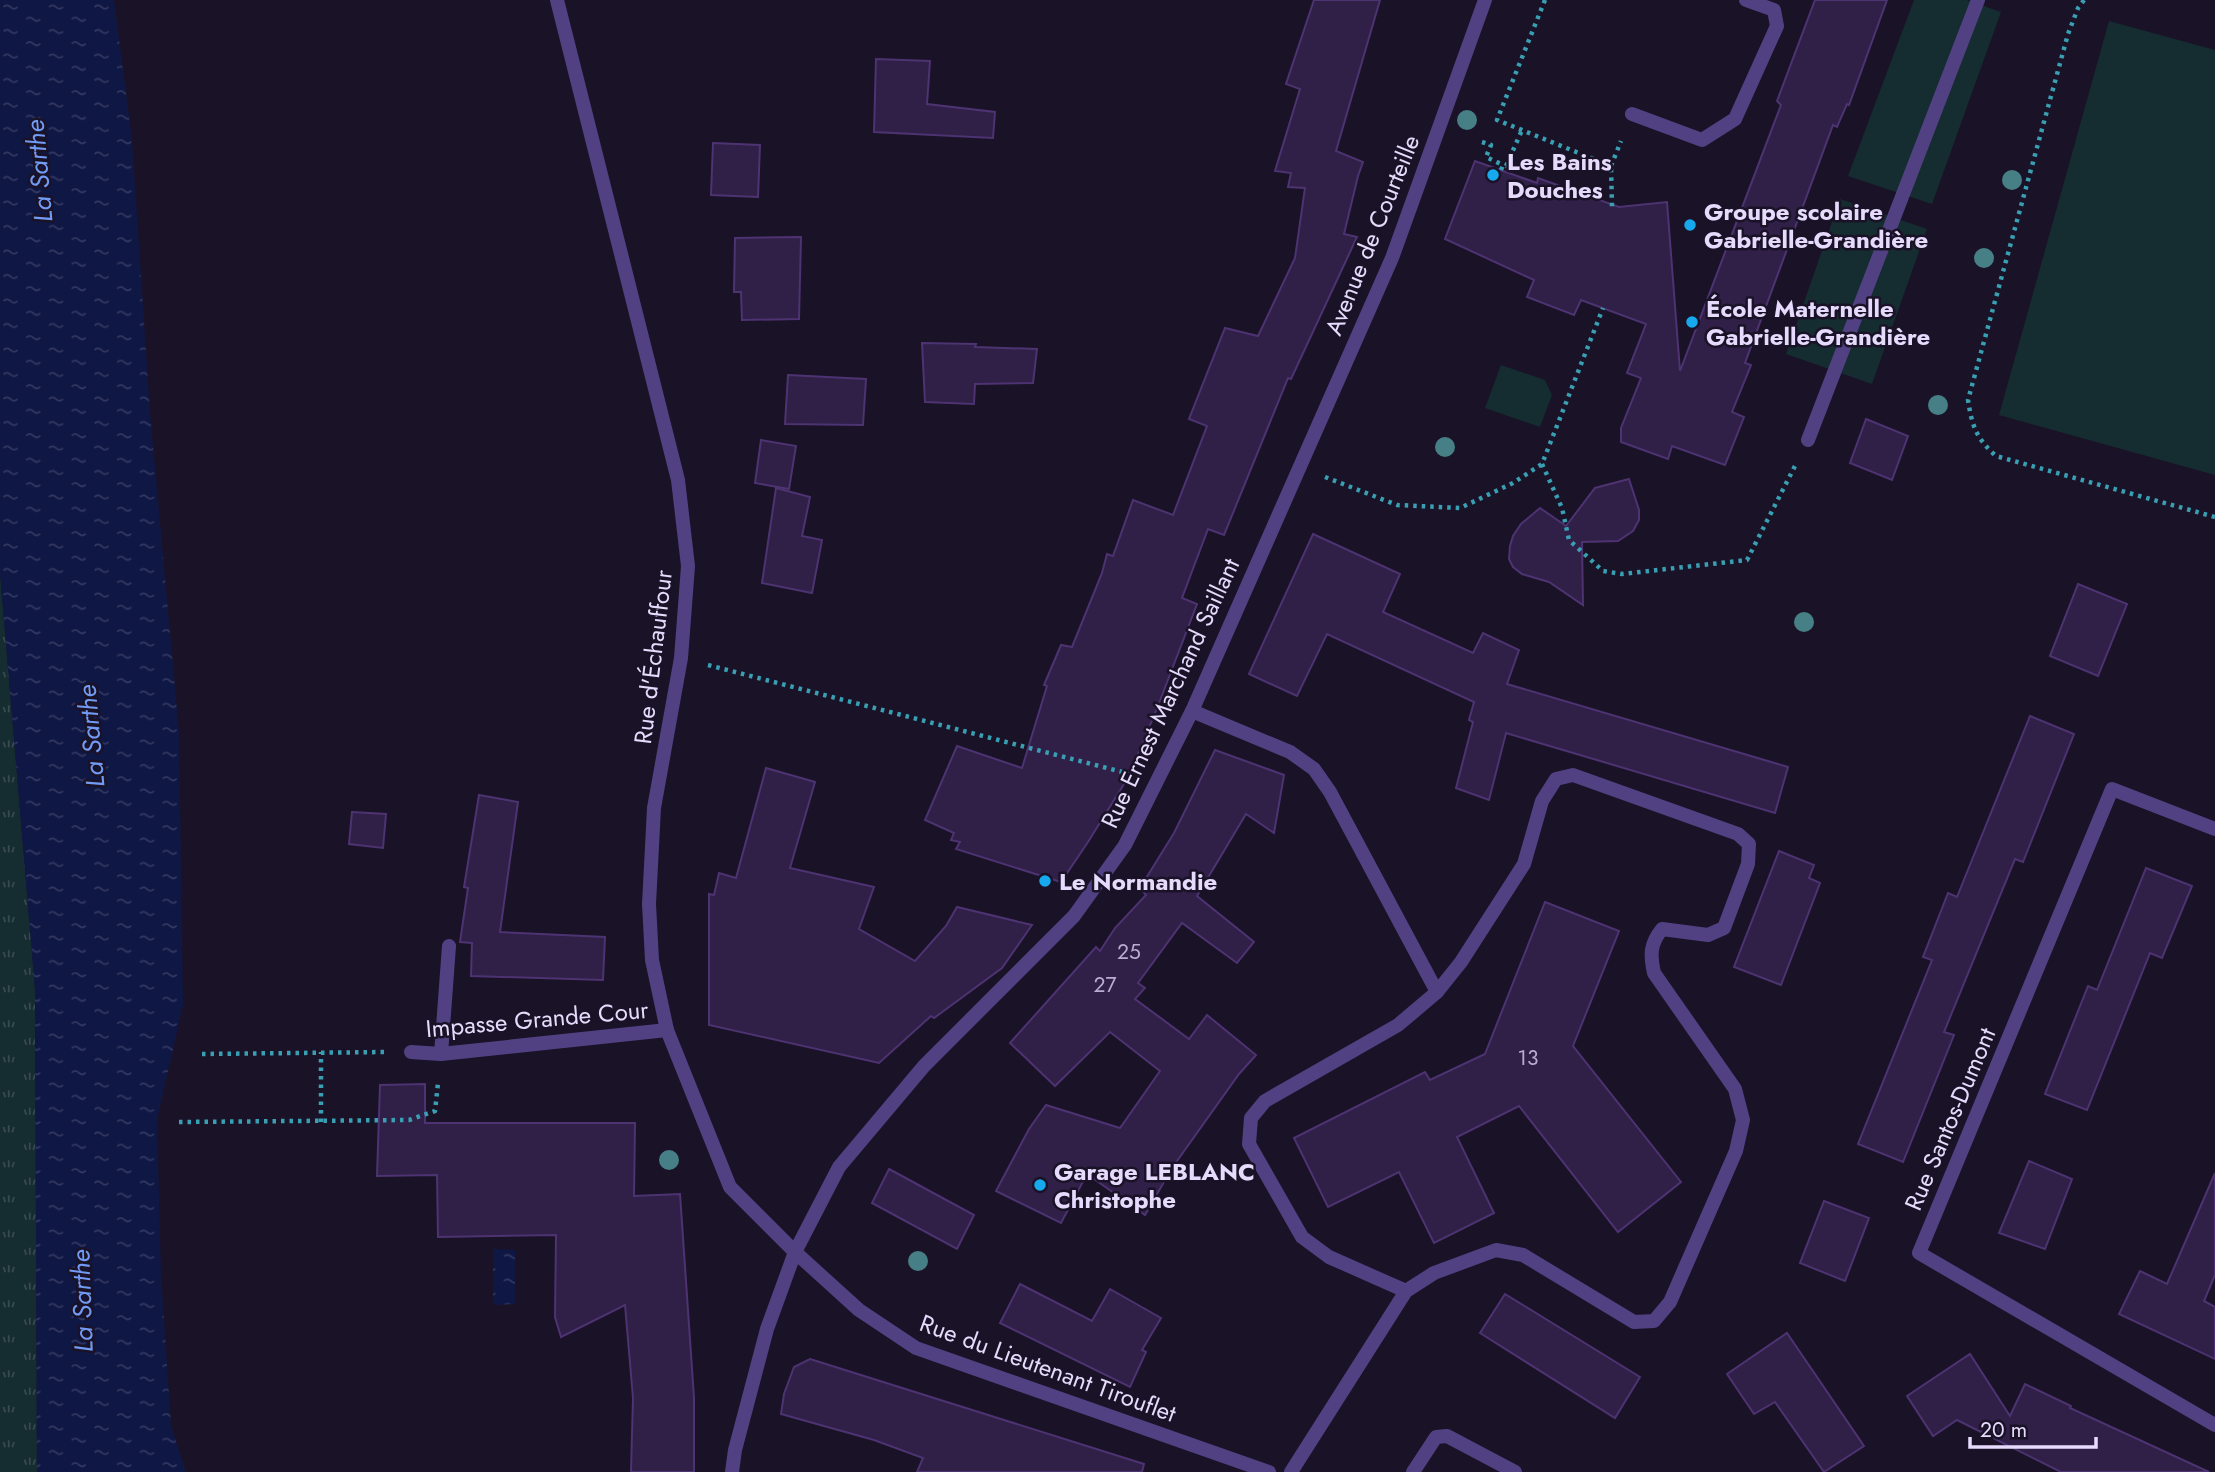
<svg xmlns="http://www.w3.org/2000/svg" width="2215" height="1472" font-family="Jost,sans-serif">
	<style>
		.grass { fill: url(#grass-tufts) }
		.park { fill: #152c31 }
		.water { fill: url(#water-ripples) }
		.building { fill: #301f47; stroke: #4d3371; stroke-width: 2 }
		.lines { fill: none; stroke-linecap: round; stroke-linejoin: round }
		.path { stroke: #399fb2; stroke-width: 4.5; stroke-dasharray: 3.5 5; stroke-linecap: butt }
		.service { stroke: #514183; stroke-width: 14 }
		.minor { stroke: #514183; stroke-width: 14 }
		.tertiary { stroke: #514183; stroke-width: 14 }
		.tree { fill: #477f86 }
		.poi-dot { fill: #16a9ee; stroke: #1a1227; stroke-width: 2.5 }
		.labels { text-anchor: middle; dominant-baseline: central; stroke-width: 5; stroke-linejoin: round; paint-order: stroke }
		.number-label { font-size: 21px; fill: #b8accf }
		.poi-label { font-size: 24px; font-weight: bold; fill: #e6dbfc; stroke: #1a1227; text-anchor: start }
		.street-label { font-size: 24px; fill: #e6dbfc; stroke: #1a1227 }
		.water-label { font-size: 26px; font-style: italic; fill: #719bf5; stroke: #1a1227 }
	</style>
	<defs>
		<pattern id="grass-tufts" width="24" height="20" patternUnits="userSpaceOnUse" patternTransform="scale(1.75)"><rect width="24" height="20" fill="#152c31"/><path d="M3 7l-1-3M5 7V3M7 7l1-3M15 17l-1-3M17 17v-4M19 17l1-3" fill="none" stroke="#374a50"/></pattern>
		<pattern id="water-ripples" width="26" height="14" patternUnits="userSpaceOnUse" patternTransform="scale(1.75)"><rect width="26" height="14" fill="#0f1744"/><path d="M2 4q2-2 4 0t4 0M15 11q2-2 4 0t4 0" fill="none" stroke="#323860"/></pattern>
	</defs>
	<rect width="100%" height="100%" fill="#1a1227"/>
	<path class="grass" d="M 0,573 L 35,989 L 37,1472 L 0,1472 Z"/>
	<g class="park">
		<path d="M 1914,0 L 1967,0 L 2001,12 L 1932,204 L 1848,176 Z"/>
		<path d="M 2109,21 L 2215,50 L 2215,475 L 1999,415 Z"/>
		<path d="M 1840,199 L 1927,229 L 1872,384 L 1786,354 Z"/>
		<path d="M 1501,365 L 1545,380 L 1552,395 L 1540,427 L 1485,408 Z"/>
	</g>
	<g class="water">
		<path d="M 0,0 L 114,0 L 132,140 L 150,412 L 179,732 L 183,1005 L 157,1120 L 161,1274 L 171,1426 L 186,1472 L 37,1472 L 35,989 L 0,573 Z"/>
		<path d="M 493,1249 L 515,1250 L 515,1304 L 493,1305 Z"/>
	</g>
	<g class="building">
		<path d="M 1314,0 L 1380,0 L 1336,151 L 1363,162 L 1358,176 L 1344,234 L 1357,237 L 1291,379 L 1288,378 L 1224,535 L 1208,529 L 1182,598 L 1197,604 L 1156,711 L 1129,776 L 1088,842 L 1061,882 L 956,849 L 960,842 L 951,840 L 954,833 L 925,820 L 957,746 L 1022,768 L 1047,686 L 1044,685 L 1061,645 L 1072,647 L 1102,573 L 1107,554 L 1113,556 L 1133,500 L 1173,515 L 1207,426 L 1189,419 L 1225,328 L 1258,336 L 1295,258 L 1305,188 L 1288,187 L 1291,173 L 1275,171 L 1300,89 L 1286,84 Z"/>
		<path d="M 1815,0 L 1887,0 L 1849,105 L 1847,104 L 1837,127 L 1833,125 L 1745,363 L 1751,365 L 1732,412 L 1744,417 L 1725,465 L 1672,446 L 1668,459 L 1621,442 L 1621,428 L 1641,378 L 1627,373 L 1646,324 L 1581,300 L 1574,315 L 1527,297 L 1534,280 L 1445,239 L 1475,161 L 1537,183 L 1538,178 L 1619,207 L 1667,202 L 1680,371 L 1781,105 L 1777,101 Z"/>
		<path d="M 876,59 L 930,61 L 927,104 L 995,112 L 993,138 L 874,132 Z"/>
		<path d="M 713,143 L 760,145 L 758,197 L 711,195 Z"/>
		<path d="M 801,237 L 799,319 L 742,320 L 741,292 L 734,292 L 735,238 Z"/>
		<path d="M 922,343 L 976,344 L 975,347 L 1037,349 L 1033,383 L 975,384 L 974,404 L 925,402 Z"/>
		<path d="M 788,375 L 866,379 L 863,425 L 785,424 Z"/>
		<path d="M 1866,419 L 1908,436 L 1892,480 L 1850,463 Z"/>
		<path d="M 761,440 L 796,446 L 789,489 L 755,483 Z"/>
		<path d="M 1629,479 L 1639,510 L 1639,520 L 1633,531 L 1618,541 L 1582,542 L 1583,605 L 1549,582 L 1522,574 L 1513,567 L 1509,559 L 1510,546 L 1513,536 L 1521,524 L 1540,508 L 1566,526 L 1595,488 Z"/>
		<path d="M 776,488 L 810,497 L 802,536 L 822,540 L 812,593 L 762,583 Z"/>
		<path d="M 1313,534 L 1400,574 L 1383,612 L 1473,653 L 1483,633 L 1519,650 L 1507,684 L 1788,767 L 1775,813 L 1506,733 L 1489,800 L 1456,788 L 1473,722 L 1469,720 L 1474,702 L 1327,634 L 1297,696 L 1249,674 Z"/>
		<path d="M 2078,584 L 2127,604 L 2098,676 L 2050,656 Z"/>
		<path d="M 2030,716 L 2074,734 L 2023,862 L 2015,859 L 1944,1032 L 1954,1035 L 1903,1162 L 1858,1144 L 1932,960 L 1923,957 L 1948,893 L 1957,897 Z"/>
		<path d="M 1215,750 L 1284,775 L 1274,833 L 1246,814 L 1197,896 L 1254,942 L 1237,963 L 1182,923 L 1138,983 L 1145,988 L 1135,999 L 1189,1039 L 1207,1015 L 1256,1055 L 1239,1074 L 1172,1168 L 1145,1215 L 1087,1174 L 1061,1223 L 996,1191 L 1029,1129 L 1046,1105 L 1120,1128 L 1160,1071 L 1110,1032 L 1055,1086 L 1010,1043 L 1096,947 L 1100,951 L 1115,928 L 1146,895 L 1140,888 L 1174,833 Z"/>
		<path d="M 766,768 L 815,782 L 790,868 L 874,887 L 859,929 L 915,961 L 946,926 L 957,907 L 1032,925 L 1002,968 L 934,1018 L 931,1016 L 879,1063 L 709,1025 L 709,894 L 714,895 L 719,873 L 736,878 Z"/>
		<path d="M 479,795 L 518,802 L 500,932 L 605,937 L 603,980 L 471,976 L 472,943 L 460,942 L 468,888 L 464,887 Z"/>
		<path d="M 352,812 L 386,814 L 383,848 L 349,844 Z"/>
		<path d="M 1779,851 L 1814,865 L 1809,878 L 1820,883 L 1781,985 L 1734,967 Z"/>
		<path d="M 2146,868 L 2192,886 L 2162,958 L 2150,953 L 2087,1110 L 2045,1094 L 2088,986 L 2097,990 Z"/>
		<path d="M 1545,902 L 1619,931 L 1573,1046 L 1681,1182 L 1618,1232 L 1519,1106 L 1457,1137 L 1494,1213 L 1434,1243 L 1399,1172 L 1328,1207 L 1294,1138 L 1425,1072 L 1430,1080 L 1485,1054 Z"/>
		<path d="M 425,1084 L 425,1123 L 635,1123 L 634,1196 L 680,1194 L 694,1398 L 694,1472 L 631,1472 L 633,1398 L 625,1305 L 561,1337 L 555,1317 L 556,1235 L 438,1237 L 437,1175 L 377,1176 L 380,1085 Z"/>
		<path d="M 2029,1161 L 2072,1179 L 2045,1249 L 1999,1233 Z"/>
		<path d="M 889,1169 L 974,1215 L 957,1249 L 872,1203 Z"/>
		<path d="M 2215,1173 L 2215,1275 L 2204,1301 L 2215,1307 L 2215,1359 L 2119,1314 L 2140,1271 L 2167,1284 Z"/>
		<path d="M 1824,1201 L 1869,1218 L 1845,1281 L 1800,1263 Z"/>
		<path d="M 1020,1284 L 1092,1321 L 1110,1289 L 1161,1318 L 1142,1350 L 1146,1352 L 1130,1387 L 1000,1323 Z"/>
		<path d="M 1505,1294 L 1640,1377 L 1615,1418 L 1480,1333 Z"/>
		<path d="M 1787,1333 L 1864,1446 L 1824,1472 L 1775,1402 L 1754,1414 L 1727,1374 Z"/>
		<path d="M 1970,1354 L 2010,1416 L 2025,1384 L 2071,1406 L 2070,1408 L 2209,1472 L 2061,1472 L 1957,1420 L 1933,1436 L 1907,1396 Z"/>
		<path d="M 810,1359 L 1144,1464 L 1142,1472 L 917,1472 L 923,1458 L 874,1440 L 781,1414 L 784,1394 L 794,1367 Z"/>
	</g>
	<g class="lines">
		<g class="path">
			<path d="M 1545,0 L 1497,120 L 1611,166 L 1612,207"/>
			<path d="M 2084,0 L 2078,8 L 2068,34 L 1968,400 C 1972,426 1976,438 1996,456 L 2215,517"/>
			<path d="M 1482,142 L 1491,145 L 1486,157 L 1503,165"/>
			<path d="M 1611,166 L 1621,141"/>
			<path d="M 1501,170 L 1503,165 L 1506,166 L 1522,130"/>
			<path d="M 1542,464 L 1562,508 L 1569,540 L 1603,571 L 1622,574 L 1747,560 L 1796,464"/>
			<path d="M 1325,477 L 1397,505 L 1460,508 L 1513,483 L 1542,464 L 1603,308"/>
			<path d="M 708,665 L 1130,774"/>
			<path d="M 202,1054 L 385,1052"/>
			<path d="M 179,1122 L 409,1120 L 435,1111 L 438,1083"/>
			<path d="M 321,1122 L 321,1052"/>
		</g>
		<g class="service">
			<path d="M 1632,114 L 1702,140 L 1735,119 L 1777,26 L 1774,10 L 1746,0"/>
			<path d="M 1808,440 L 1978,0"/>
			<path d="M 1192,711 L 1290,752 L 1314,769 L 1330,792 L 1437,992"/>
			<path d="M 1291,1472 L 1406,1291 L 1434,1273 L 1496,1250 L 1523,1255 L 1634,1322 L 1654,1321 L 1670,1302 L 1736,1151 L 1743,1120 L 1735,1089 L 1654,973 C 1650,955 1650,944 1662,929 L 1708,935 L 1724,928 L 1748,864 L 1749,844 L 1738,834 L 1573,775 L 1556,779 L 1542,801 L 1524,864 L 1461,962 L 1437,992 L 1398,1025 L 1265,1101 L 1251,1118 L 1249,1144 L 1302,1237 L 1329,1257 L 1406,1291"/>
			<path d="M 1413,1472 L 1436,1437 L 1447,1436 L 1515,1472"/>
		</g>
		<g class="minor">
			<path d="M 2215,829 L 2112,789 L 1919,1253 L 2215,1425"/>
			<path d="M 411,1052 L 441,1054 L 667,1030"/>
			<path d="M 441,1054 L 449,946"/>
		</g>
		<g class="tertiary">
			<path d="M 557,0 L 678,480 L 688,566 L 681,658 L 654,808 L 649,904 L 652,960 L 667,1030 L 730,1187 L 795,1252 L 859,1310 L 916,1348 L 1269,1472"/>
			<path d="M 732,1472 L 735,1450 L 767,1329 L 795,1252 L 839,1167 L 924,1066 L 1074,916 L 1125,845 L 1192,711 L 1392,258 L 1485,0"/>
		</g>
	</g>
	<g class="tree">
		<circle cx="1467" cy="120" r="10"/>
		<circle cx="2012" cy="180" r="10"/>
		<circle cx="1984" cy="258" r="10"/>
		<circle cx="1938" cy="405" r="10"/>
		<circle cx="1445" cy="447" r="10"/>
		<circle cx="1804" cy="622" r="10"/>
		<circle cx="669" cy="1160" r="10"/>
		<circle cx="918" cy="1261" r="10"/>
	</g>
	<g class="poi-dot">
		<circle cx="1493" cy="175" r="7"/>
		<circle cx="1690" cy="225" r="7"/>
		<circle cx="1692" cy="322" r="7"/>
		<circle cx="1045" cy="881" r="7"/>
		<circle cx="1040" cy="1185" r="7"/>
	</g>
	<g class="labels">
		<g class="number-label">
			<text x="1129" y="952">25</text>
			<text x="1105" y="985">27</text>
			<text x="1528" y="1058">13</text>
		</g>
		<g class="poi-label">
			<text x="1507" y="161">Les Bains<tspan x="1507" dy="28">Douches</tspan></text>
			<text x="1704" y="211">Groupe scolaire<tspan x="1704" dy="28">Gabrielle-Grandière</tspan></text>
			<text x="1706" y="308">École Maternelle<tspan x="1706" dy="28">Gabrielle-Grandière</tspan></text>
			<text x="1059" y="881">Le Normandie</text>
			<text x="1054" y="1171">Garage LEBLANC<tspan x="1054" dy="28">Christophe</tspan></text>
		</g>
		<g class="street-label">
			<text transform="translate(1372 235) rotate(-68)">Avenue de Courteille</text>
			<text transform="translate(653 657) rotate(-83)">Rue d'Échauffour</text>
			<text transform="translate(1170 693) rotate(-65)">Rue Ernest Marchand Saillant</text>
			<text transform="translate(537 1019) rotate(-5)">Impasse Grande Cour</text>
			<text transform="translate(1950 1119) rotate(-67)">Rue Santos-Dumont</text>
			<text transform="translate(1048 1368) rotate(20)">Rue du Lieutenant Tirouflet</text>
		</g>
		<g class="water-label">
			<text transform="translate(39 171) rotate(-95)">La Sarthe</text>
			<text transform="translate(91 736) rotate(-95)">La Sarthe</text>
			<text transform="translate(82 1301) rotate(-92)">La Sarthe</text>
		</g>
	</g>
	<path d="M1970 1437v10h126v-10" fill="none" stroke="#e6dbfc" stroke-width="3.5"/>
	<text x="1980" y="1437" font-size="21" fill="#e6dbfc" stroke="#1a1227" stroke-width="5" paint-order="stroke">20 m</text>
</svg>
